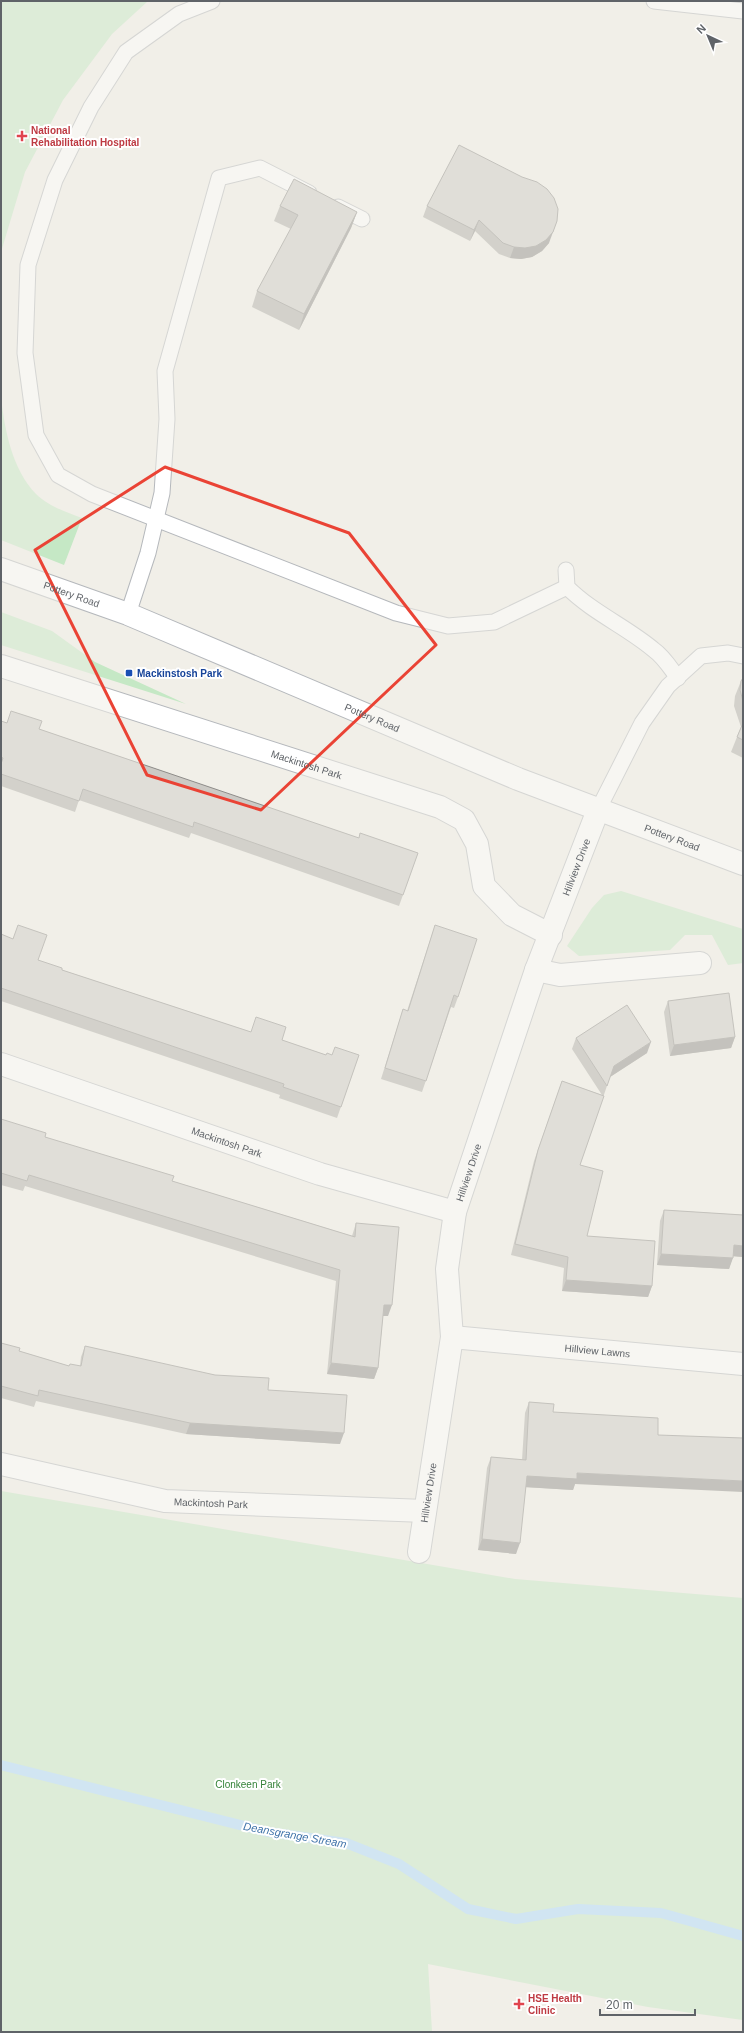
<svg xmlns="http://www.w3.org/2000/svg" width="744" height="2033" font-family="Helvetica,sans-serif">
	<style>
		.green { fill: #c5e8c5 }
		.lines { fill: none; stroke-linecap: round; stroke-linejoin: round }
		.stream { stroke: #aadaff; stroke-width: 10 }
		.service-casing { stroke: #b5b8bc; stroke-width: 17 }
		.minor-casing { stroke: #b5b8bc; stroke-width: 24 }
		.tertiary-casing { stroke: #b5b8bc; stroke-width: 24 }
		.service { stroke: #fff; stroke-width: 15 }
		.minor { stroke: #fff; stroke-width: 22 }
		.tertiary { stroke: #fff; stroke-width: 22 }
		.wall { fill: #afaea9 }
		.shaded-wall { fill: #8f8d8a }
		.building { fill: #cccac5; stroke: #8f8d8a }
		.marked { fill: none; stroke: #ea4335; stroke-width: 3; stroke-linejoin: round }
		.health-dot { fill: #e0444e; stroke: #fff; stroke-width: 1.5 }
		.transit-dot { fill: #1a4fb4; stroke: #fff; stroke-width: 1.5 }
		.labels { text-anchor: middle; dominant-baseline: central; stroke-width: 4; stroke-linejoin: round; paint-order: stroke }
		.health-label { font-size: 10px; font-weight: bold; fill: #be3a42; stroke: #fff; text-anchor: start }
		.street-label { font-size: 10px; fill: #5f6368; stroke: #fff }
		.transit-label { font-size: 10px; font-weight: bold; fill: #164399; stroke: #fff; text-anchor: start }
		.park-label { font-size: 10px; fill: #348238; stroke: #fff }
		.water-label { font-size: 11px; font-style: italic; fill: #4174aa; stroke: #fff }
	</style>
	<rect width="100%" height="100%" fill="#f1efe8"/>
	<g class="green">
		<path d="M 1,1 L 148,1 L 112,34 L 63,100 L 25,172 L 1,252 Z"/>
		<path d="M 1,398 C 5,431 12,469 36,494 C 48,506 66,512 82,518 L 64,565 L 1,540 Z"/>
		<path d="M 1,612 L 52,631 L 95,662 L 186,704 L 1,645 Z"/>
		<path d="M 621,891 L 743,929 L 743,963 L 728,965 L 712,935 L 685,935 L 670,950 L 579,956 L 567,946 L 592,908 L 604,895 Z"/>
		<path d="M 1,1491 L 515,1579 L 743,1598 L 743,2020 L 648,2007 L 428,1964 L 432,2032 L 1,2032 Z"/>
	</g>
	<g class="lines">
		<path class="stream" d="M 1,1765 L 268,1832 L 346,1843 L 399,1864 L 468,1909 L 516,1919 L 578,1909 L 661,1913 L 743,1936"/>
		<defs>
			<g id="service">
				<path d="M 212,1 L 179,14 L 126,52 L 91,107 L 55,180 L 28,265 L 25,353 L 36,435 L 58,475 L 92,494 L 396,613 L 448,626 L 494,622 L 567,587"/>
				<path d="M 654,1 L 743,11"/>
				<path d="M 338,207 L 362,219"/>
				<path d="M 566,570 L 567,587 C 593,613 627,627 654,650 C 664,657 671,669 678,678"/>
				<path d="M 128,614 L 148,553 L 162,493 L 167,419 L 165,371 L 219,178 L 260,168 L 309,193"/>
				<path d="M 598,810 L 642,723 L 668,686 L 701,656 L 728,653 L 743,656"/>
			</g>
			<g id="minor">
				<path id="s1" d="M 1,666 L 440,807 L 464,820 L 477,844 L 484,886 L 512,915 L 551,935"/>
				<path d="M 536,970 L 560,975 L 700,963"/>
				<path id="s2" d="M 1,1064 L 320,1174 L 455,1212"/>
				<path id="s3" d="M 452,1337 L 743,1364"/>
				<path id="s4" d="M 1,1464 L 165,1501 L 425,1511"/>
				<path id="s5" d="M 419,1552 L 452,1337 L 447,1269 L 455,1212 L 536,970 L 598,810"/>
			</g>
			<g id="tertiary">
				<path id="s6" d="M 1,569 L 128,614 L 518,779 L 743,864"/>
			</g>
		</defs>
		<use href="#service" class="service-casing"/>
		<use href="#minor" class="minor-casing"/>
		<use href="#tertiary" class="tertiary-casing"/>
		<use href="#service" class="service"/>
		<use href="#minor" class="minor"/>
		<use href="#tertiary" class="tertiary"/>
	</g>
	<g class="wall">
		<path d="M 522,177 L 549,243 L 542,251 L 532,257 L 521,259 L 510,258 L 499,254 L 475,231 L 470,241 L 423,217 L 427,206 Z"/>
		<path d="M 280,206 L 357,212 L 351,228 L 299,330 L 252,307 L 257,291 L 291,229 L 274,221 Z"/>
		<path d="M 743,678 L 743,758 L 731,752 L 741,727 L 734,706 L 735,696 L 741,681 Z"/>
		<path d="M 1,721 L 7,723 L 39,729 L 358,838 L 418,853 L 399,906 L 191,833 L 189,838 L 79,800 L 75,812 L 1,786 Z"/>
		<path d="M 435,925 L 458,997 L 454,1008 L 451,1007 L 422,1092 L 381,1079 L 403,1009 L 407,1011 Z"/>
		<path d="M 1,934 L 38,960 L 62,970 L 251,1032 L 282,1040 L 326,1055 L 359,1055 L 337,1118 L 279,1098 L 280,1095 L 1,1001 Z"/>
		<path d="M 668,1001 L 735,1037 L 731,1048 L 670,1056 L 664,1012 Z"/>
		<path d="M 576,1038 L 647,1053 L 610,1077 L 580,1165 L 587,1236 L 652,1286 L 648,1297 L 562,1291 L 564,1268 L 511,1255 L 534,1161 L 562,1081 L 602,1095 L 572,1049 Z"/>
		<path d="M 1,1119 L 45,1137 L 172,1181 L 352,1236 L 356,1223 L 388,1316 L 383,1316 L 378,1368 L 374,1379 L 327,1374 L 336,1281 L 25,1186 L 23,1191 L 1,1185 Z"/>
		<path d="M 664,1210 L 743,1215 L 743,1257 L 733,1256 L 729,1269 L 657,1265 L 660,1221 Z"/>
		<path d="M 1,1343 L 19,1351 L 69,1366 L 80,1366 L 81,1357 L 85,1346 L 268,1390 L 340,1444 L 186,1434 L 36,1401 L 34,1407 L 1,1398 Z"/>
		<path d="M 529,1402 L 553,1412 L 575,1484 L 573,1490 L 526,1487 L 516,1554 L 478,1550 L 487,1468 L 491,1457 L 522,1460 L 525,1413 Z"/>
	</g>
	<g class="shaded-wall">
		<path d="M 357,212 L 351,228 L 299,330 L 304,314 Z"/>
		<path d="M 479,220 L 475,231 L 470,241 L 474,230 Z"/>
		<path d="M 557,221 L 549,243 L 542,251 L 532,257 L 521,259 L 510,258 L 514,247 Z"/>
		<path d="M 735,1037 L 731,1048 L 670,1056 L 674,1045 Z"/>
		<path d="M 651,1042 L 647,1053 L 610,1077 L 614,1066 Z"/>
		<path d="M 734,1245 L 743,1246 L 743,1257 L 730,1256 Z"/>
		<path d="M 661,1254 L 733,1258 L 729,1269 L 657,1265 Z"/>
		<path d="M 566,1280 L 652,1286 L 648,1297 L 562,1291 Z"/>
		<path d="M 384,1305 L 392,1305 L 388,1316 L 380,1316 Z"/>
		<path d="M 331,1363 L 378,1368 L 374,1379 L 327,1374 Z"/>
		<path d="M 190,1423 L 344,1433 L 340,1444 L 186,1434 Z"/>
		<path d="M 577,1473 L 743,1481 L 743,1492 L 575,1484 L 573,1490 L 523,1487 L 527,1476 Z"/>
		<path d="M 482,1539 L 520,1543 L 516,1554 L 478,1550 Z"/>
	</g>
	<g class="building">
		<path d="M 459,145 L 522,177 L 537,182 L 547,189 L 554,198 L 558,209 L 557,221 L 553,232 L 546,240 L 536,246 L 525,248 L 514,247 L 503,243 L 479,220 L 474,230 L 427,206 Z"/>
		<path d="M 294,179 L 357,212 L 304,314 L 257,291 L 298,215 L 280,206 Z"/>
		<path d="M 743,678 L 743,701 L 740,690 L 741,681 Z"/>
		<path d="M 11,711 L 42,721 L 39,729 L 359,838 L 360,833 L 418,853 L 403,895 L 194,822 L 193,827 L 83,789 L 79,801 L 1,774 L 1,764 L 3,758 L 1,757 L 1,721 L 7,723 Z"/>
		<path d="M 743,723 L 743,740 L 737,737 Z"/>
		<path d="M 18,925 L 47,935 L 38,960 L 62,968 L 62,970 L 251,1032 L 256,1017 L 286,1027 L 282,1040 L 326,1055 L 327,1053 L 332,1055 L 335,1047 L 359,1055 L 341,1107 L 283,1087 L 284,1084 L 1,988 L 1,934 L 13,939 Z"/>
		<path d="M 435,925 L 477,939 L 458,997 L 454,995 L 426,1081 L 385,1068 L 403,1009 L 408,1011 Z"/>
		<path d="M 729,993 L 735,1037 L 674,1045 L 668,1001 Z"/>
		<path d="M 627,1005 L 651,1042 L 614,1066 L 607,1086 L 576,1038 Z"/>
		<path d="M 562,1081 L 604,1096 L 580,1165 L 603,1171 L 587,1236 L 655,1241 L 652,1286 L 566,1280 L 568,1257 L 515,1244 L 538,1150 Z"/>
		<path d="M 1,1119 L 46,1133 L 45,1137 L 174,1176 L 172,1181 L 355,1237 L 356,1223 L 399,1227 L 392,1305 L 384,1305 L 378,1368 L 331,1363 L 340,1270 L 29,1175 L 27,1181 L 1,1173 Z"/>
		<path d="M 664,1210 L 743,1215 L 743,1246 L 734,1245 L 733,1258 L 661,1254 Z"/>
		<path d="M 1,1343 L 20,1348 L 19,1351 L 69,1366 L 70,1364 L 81,1366 L 85,1346 L 215,1375 L 269,1378 L 268,1390 L 347,1395 L 344,1433 L 190,1423 L 39,1390 L 38,1396 L 1,1386 Z"/>
		<path d="M 529,1402 L 554,1404 L 553,1412 L 658,1418 L 658,1435 L 743,1438 L 743,1481 L 577,1473 L 577,1479 L 527,1476 L 520,1543 L 482,1539 L 491,1457 L 526,1460 Z"/>
	</g>
	<path d="M0 0H744V2033H0ZM 165,467 L 349,533 L 436,645 L 261,810 L 147,775 L 35,550 Z" fill="#f1efe8" fill-opacity=".55" fill-rule="evenodd"/>
	<path class="marked" d="M 165,467 L 349,533 L 436,645 L 261,810 L 147,775 L 35,550 Z"/>
	<g class="health-dot">
		<path d="M20 130h4v4h4v4h-4v4h-4v-4h-4v-4h4z"/>
		<path d="M517 1998h4v4h4v4h-4v4h-4v-4h-4v-4h4z"/>
	</g>
	<rect class="transit-dot" x="125" y="669" width="8" height="8" rx="2"/>
	<g class="labels">
		<g class="health-label">
			<text x="31" y="130">National<tspan x="31" dy="12">Rehabilitation Hospital</tspan></text>
			<text x="528" y="1998">HSE Health<tspan x="528" dy="12">Clinic</tspan></text>
		</g>
		<g class="street-label">
			<text stroke="none"><textPath href="#s6" startOffset="75">Pottery Road</textPath></text>
			<text stroke="none"><textPath href="#s6" startOffset="400">Pottery Road</textPath></text>
			<text stroke="none"><textPath href="#s1" startOffset="321">Mackintosh Park</textPath></text>
			<text stroke="none"><textPath href="#s6" startOffset="723">Pottery Road</textPath></text>
			<text stroke="none"><textPath href="#s5" startOffset="709">Hillview Drive</textPath></text>
			<text stroke="none"><textPath href="#s2" startOffset="239">Mackintosh Park</textPath></text>
			<text stroke="none"><textPath href="#s5" startOffset="385">Hillview Drive</textPath></text>
			<text stroke="none"><textPath href="#s3" startOffset="146">Hillview Lawns</textPath></text>
			<text stroke="none"><textPath href="#s5" startOffset="60">Hillview Drive</textPath></text>
			<text stroke="none"><textPath href="#s4" startOffset="214">Mackintosh Park</textPath></text>
		</g>
		<g class="transit-label">
			<text x="137" y="673">Mackinstosh Park</text>
		</g>
		<g class="park-label">
			<text x="248" y="1784">Clonkeen Park</text>
		</g>
		<g class="water-label">
			<text transform="translate(295 1835) rotate(10)">Deansgrange Stream</text>
		</g>
	</g>
	<rect width="744" height="2033" fill="none" stroke="#5f6368" stroke-width="4"/>
	<g transform="translate(708 36) rotate(316)" stroke="#ffffff" stroke-width="3" paint-order="stroke">
	<path d="M0-3L7 15L0 10L-7 15Z" fill="#5f6368"/>
	<text y="-6" font-size="11" font-weight="bold" text-anchor="middle" fill="#5f6368">N</text>
	</g>
	<path d="M600 2009v6h95v-6" fill="none" stroke="#5f6368" stroke-width="2"/>
	<text x="606" y="2009" font-size="12" fill="#5f6368" stroke="#ffffff" stroke-width="3" paint-order="stroke">20 m</text>
</svg>
